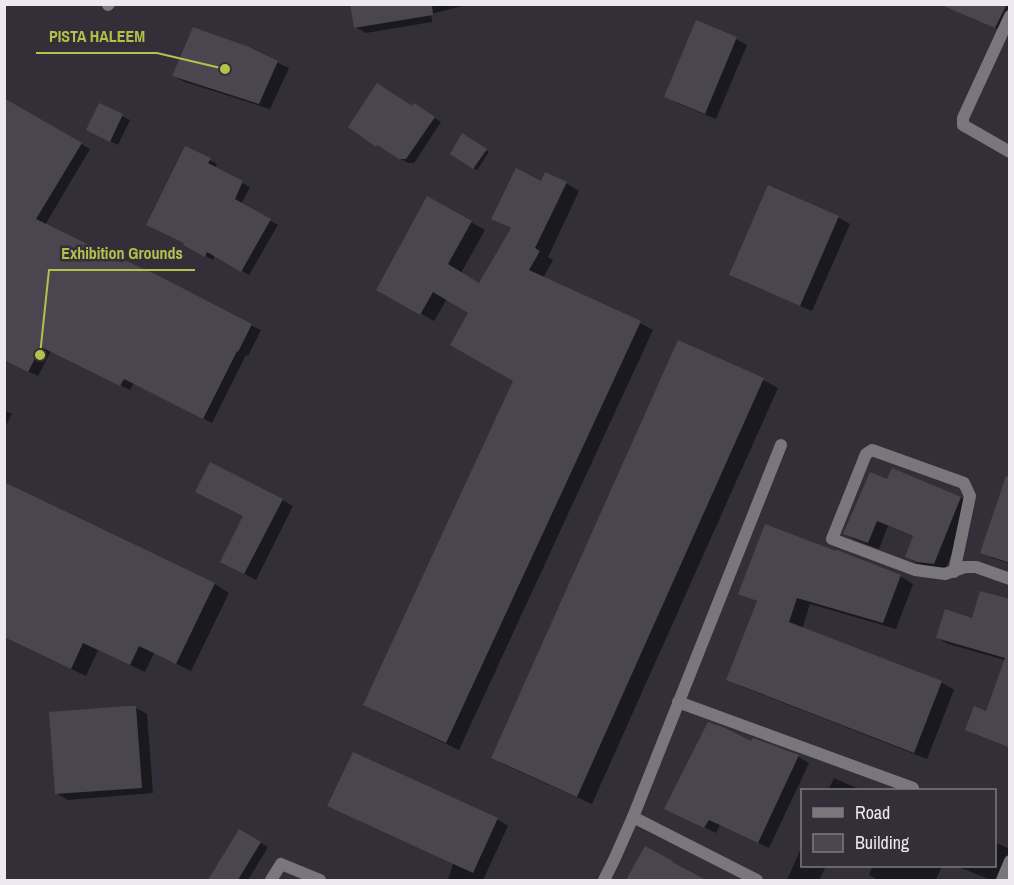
<svg xmlns="http://www.w3.org/2000/svg" width="1014" height="885" font-family="'Archivo Narrow',sans-serif">
	<style>
		.shadow { fill: #0007 }
		.building { fill: #494650 }
		.lines { fill: none; stroke-linecap: round; stroke-linejoin: round }
		.minor { stroke: #79777c; stroke-width: 12 }
		.leader { fill: none; stroke: #b3c24b; stroke-width: 2 }
		.callout-dot { fill: #b3c24b; stroke: #322f38; stroke-width: 2 }
		.callout-label { font-size: 16px; text-anchor: middle; font-weight: bold; fill: #b3c24b; stroke: #322f38; stroke-width: 5; stroke-linejoin: round; paint-order: stroke }
	</style>
	<rect width="100%" height="100%" fill="#322f38"/>
	<g class="shadow">
		<path d="M 351,4 L 470,4 L 431,14 L 432,22 L 366,33 L 355,27 Z"/>
		<path d="M 966,4 L 1010,4 L 1010,19 L 1003,31 L 970,17 Z"/>
		<path d="M 697,22 L 736,39 L 747,45 L 716,119 L 677,103 L 666,96 Z"/>
		<path d="M 248,49 L 289,68 L 270,109 L 185,82 L 174,76 Z"/>
		<path d="M 4,99 L 90,149 L 45,225 L 123,265 L 261,330 L 248,356 L 246,355 L 212,423 L 134,383 L 130,390 L 51,351 L 38,376 L 4,360 Z"/>
		<path d="M 100,105 L 130,120 L 118,145 L 95,134 Z"/>
		<path d="M 413,107 L 421,109 L 441,122 L 414,163 L 408,163 L 377,145 L 350,127 Z"/>
		<path d="M 462,135 L 489,152 L 477,170 L 452,154 Z"/>
		<path d="M 210,160 L 217,164 L 215,169 L 250,187 L 241,204 L 278,225 L 249,275 L 215,255 L 213,260 L 192,249 L 186,243 L 155,228 Z"/>
		<path d="M 541,183 L 566,183 L 579,191 L 548,257 L 553,260 L 543,278 L 640,323 L 653,330 L 459,750 L 378,712 L 365,704 L 515,381 L 470,313 L 447,299 L 434,321 L 378,289 L 428,198 L 485,230 L 461,273 L 480,285 L 512,229 L 506,226 Z"/>
		<path d="M 769,187 L 839,218 L 850,224 L 812,311 L 742,281 L 731,275 Z"/>
		<path d="M 763,380 L 778,388 L 592,804 L 507,766 L 493,758 Z"/>
		<path d="M 4,410 L 12,414 L 4,429 Z"/>
		<path d="M 893,470 L 961,498 L 972,505 L 945,570 L 930,568 L 917,563 L 906,557 L 915,537 L 888,526 L 879,549 L 856,540 L 845,534 L 888,481 Z"/>
		<path d="M 1010,478 L 1010,564 L 993,558 L 982,552 Z"/>
		<path d="M 11,487 L 215,584 L 229,593 L 191,671 L 154,653 L 145,672 L 98,650 L 86,676 L 10,640 Z"/>
		<path d="M 282,500 L 293,506 L 256,580 L 233,568 Z"/>
		<path d="M 900,576 L 913,584 L 896,629 L 810,604 L 802,629 L 941,682 L 954,690 L 927,759 L 740,686 L 728,679 L 758,602 L 740,593 Z"/>
		<path d="M 1010,601 L 1010,748 L 977,735 L 967,729 L 987,713 L 1005,660 L 948,644 L 938,638 Z"/>
		<path d="M 136,708 L 147,714 L 153,793 L 68,800 L 56,793 Z"/>
		<path d="M 753,740 L 799,757 L 809,763 L 769,848 L 720,825 L 716,833 L 677,814 Z"/>
		<path d="M 834,778 L 861,790 L 828,790 Z"/>
		<path d="M 497,819 L 508,826 L 483,880 L 448,880 L 453,864 Z"/>
		<path d="M 240,831 L 268,847 L 248,880 L 210,880 Z"/>
		<path d="M 994,842 L 1010,849 L 1010,856 L 999,880 L 991,880 L 956,866 L 994,866 Z"/>
		<path d="M 802,846 L 802,866 L 826,866 L 819,880 L 787,880 Z"/>
		<path d="M 645,848 L 703,880 L 628,880 Z"/>
		<path d="M 867,866 L 942,866 L 936,880 L 878,880 L 869,875 L 872,868 Z"/>
	</g>
	<g class="building">
		<path d="M 350,4 L 432,4 L 433,15 L 354,28 Z"/>
		<path d="M 939,4 L 1007,4 L 995,28 Z"/>
		<path d="M 696,20 L 737,37 L 705,114 L 664,97 Z"/>
		<path d="M 193,27 L 249,47 L 278,61 L 259,104 L 172,76 Z"/>
		<path d="M 377,83 L 412,106 L 414,103 L 435,117 L 406,159 L 399,159 L 377,145 L 376,147 L 348,127 Z"/>
		<path d="M 4,98 L 82,143 L 36,219 L 102,251 L 122,263 L 124,260 L 155,274 L 252,324 L 238,352 L 237,351 L 203,419 L 124,379 L 120,386 L 41,347 L 28,372 L 4,360 Z"/>
		<path d="M 99,103 L 123,114 L 110,142 L 86,130 Z"/>
		<path d="M 462,133 L 487,149 L 473,169 L 450,154 Z"/>
		<path d="M 185,146 L 211,158 L 208,163 L 243,181 L 235,199 L 271,219 L 241,272 L 207,252 L 205,257 L 183,245 L 184,243 L 146,225 Z"/>
		<path d="M 516,168 L 541,181 L 545,172 L 567,182 L 535,248 L 540,251 L 529,270 L 641,321 L 446,743 L 363,705 L 513,381 L 450,345 L 468,313 L 433,292 L 420,315 L 376,290 L 427,196 L 472,221 L 448,264 L 479,283 L 511,228 L 491,219 Z"/>
		<path d="M 768,185 L 839,216 L 800,306 L 729,275 Z"/>
		<path d="M 678,340 L 764,378 L 577,797 L 491,758 Z"/>
		<path d="M 210,462 L 283,499 L 244,574 L 220,562 L 243,516 L 195,492 Z"/>
		<path d="M 892,468 L 961,497 L 934,564 L 917,562 L 905,557 L 913,536 L 877,521 L 868,543 L 843,534 L 870,472 L 887,479 Z"/>
		<path d="M 1006,476 L 1010,477 L 1010,563 L 980,553 Z"/>
		<path d="M 4,482 L 215,583 L 176,664 L 139,646 L 130,665 L 83,643 L 71,669 L 4,637 Z"/>
		<path d="M 765,524 L 836,551 L 837,550 L 901,575 L 883,623 L 797,598 L 789,622 L 942,681 L 914,753 L 726,680 L 757,601 L 738,594 Z"/>
		<path d="M 980,591 L 1010,599 L 1010,748 L 965,730 L 974,706 L 986,711 L 1005,658 L 936,638 L 945,609 L 972,618 Z"/>
		<path d="M 127,706 L 136,706 L 142,788 L 55,794 L 49,712 Z"/>
		<path d="M 708,722 L 725,728 L 751,741 L 753,738 L 799,755 L 758,843 L 709,820 L 704,828 L 664,809 Z"/>
		<path d="M 353,752 L 498,818 L 473,873 L 327,806 Z"/>
		<path d="M 239,829 L 261,842 L 238,880 L 208,880 Z"/>
		<path d="M 645,846 L 673,861 L 672,862 L 706,880 L 626,880 Z"/>
	</g>
	<g class="lines">
		<g class="minor">
			<path d="M 108,5 L 109,4"/>
			<path d="M 1010,16 L 963,118 L 963,125 L 1010,152"/>
			<path d="M 954,572 L 970,496 L 964,483 L 872,450 L 866,454 L 832,539 L 915,570 L 945,574 L 965,567 L 976,567 L 1010,579"/>
			<path d="M 678,702 L 913,788"/>
			<path d="M 633,817 L 757,880"/>
			<path d="M 271,880 L 281,864 L 320,880"/>
			<path d="M 604,880 L 614,860 L 633,817 L 781,445"/>
			<path d="M 1002,880 L 1010,861"/>
		</g>
	</g>
	<path class="leader" d="M225 69L157 53H36M40 355L49 270H195"/>
	<g class="callout-dot">
		<circle cx="225" cy="69" r="6"/>
		<circle cx="40" cy="355" r="6"/>
	</g>
	<g class="callout-label">
		<text x="97" y="42">PISTA HALEEM</text>
		<text x="122" y="259">Exhibition Grounds</text>
	</g>
	<rect width="1014" height="885" fill="none" stroke="#eceaf0" stroke-width="12"/>
	<rect x="801" y="789" width="195" height="78" fill="#322f38" stroke="#7c7a82" stroke-width="1.5"/>
	<rect x="813" y="808" width="30" height="9" fill="#79777c" stroke="#7c7a82" stroke-width="1.5"/>
	<text x="855" y="819" font-size="18" fill="#eceaf0">Road</text>
	<rect x="813" y="834" width="30" height="18" fill="#494650" stroke="#7c7a82" stroke-width="1.5"/>
	<text x="855" y="849" font-size="18" fill="#eceaf0">Building</text>
</svg>
